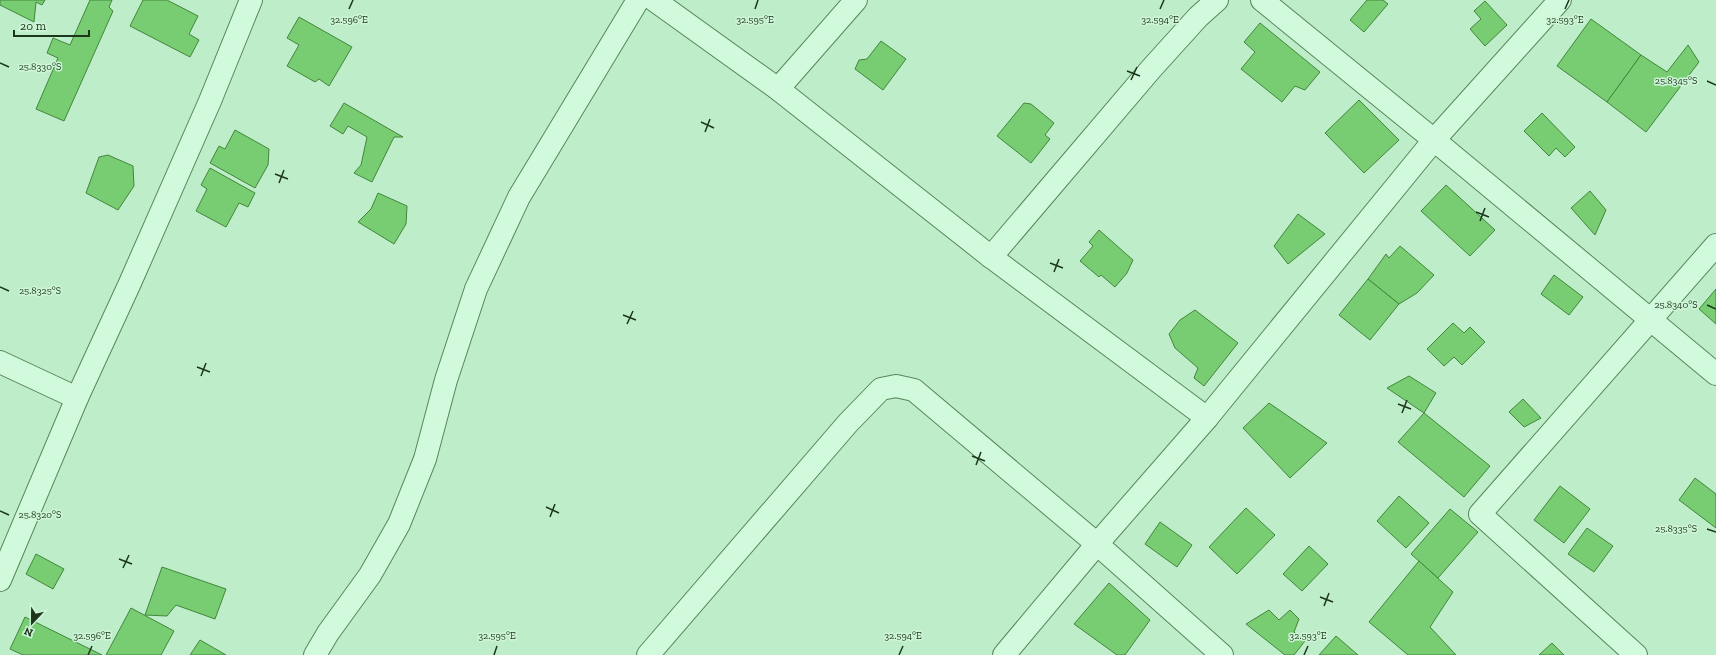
<svg xmlns="http://www.w3.org/2000/svg" width="1716" height="655" font-family="'Zilla Slab',serif">
	<style>
		.building { fill: #78cd73; stroke: #42863c }
		.lines { fill: none; stroke-linecap: round; stroke-linejoin: round }
		.minor-casing { stroke: #57875a; stroke-width: 24 }
		.minor { stroke: #d1f9db; stroke-width: 22 }
		.ticks { fill: none; stroke: #1c361c; stroke-width: 1.5 }
		.ticks-label { font-size: 10px; text-anchor: middle; fill: #1c361c; stroke: #cef5d7; stroke-width: 3; stroke-linejoin: round; paint-order: stroke }
	</style>
	<rect width="100%" height="100%" fill="#beeec9"/>
	<g class="building">
		<path d="M 0,0 L 45,0 L 42,5 L 36,2 L 34,22 L 0,5 Z"/>
		<path d="M 90,0 L 112,0 L 109,7 L 113,11 L 64,121 L 36,109 L 58,58 L 47,53 L 53,38 L 70,45 Z"/>
		<path d="M 143,0 L 167,0 L 198,16 L 189,34 L 199,40 L 190,57 L 130,26 Z"/>
		<path d="M 1367,0 L 1383,0 L 1388,4 L 1364,32 L 1350,20 Z"/>
		<path d="M 1485,1 L 1507,25 L 1485,46 L 1470,29 L 1481,19 L 1474,11 Z"/>
		<path d="M 299,17 L 352,47 L 329,86 L 319,79 L 315,82 L 287,66 L 299,45 L 287,38 Z"/>
		<path d="M 1591,19 L 1641,55 L 1607,102 L 1557,66 Z"/>
		<path d="M 1260,23 L 1320,72 L 1305,90 L 1295,86 L 1282,102 L 1241,69 L 1255,52 L 1244,42 Z"/>
		<path d="M 881,41 L 906,59 L 883,90 L 855,69 L 859,60 L 867,59 Z"/>
		<path d="M 1688,45 L 1699,62 L 1646,132 L 1607,102 L 1641,55 L 1667,72 Z"/>
		<path d="M 1359,100 L 1399,140 L 1364,173 L 1325,133 Z"/>
		<path d="M 344,103 L 403,137 L 394,137 L 372,182 L 354,173 L 361,165 L 367,137 L 348,126 L 343,134 L 330,126 Z"/>
		<path d="M 1024,103 L 1031,104 L 1054,123 L 1045,135 L 1050,139 L 1031,163 L 997,136 Z"/>
		<path d="M 1542,113 L 1575,147 L 1565,157 L 1556,148 L 1549,156 L 1524,131 Z"/>
		<path d="M 235,130 L 269,149 L 268,165 L 255,188 L 210,163 L 219,146 L 225,149 Z"/>
		<path d="M 108,155 L 133,166 L 134,186 L 118,210 L 86,193 L 99,157 Z"/>
		<path d="M 210,168 L 255,193 L 248,207 L 239,203 L 226,227 L 196,211 L 207,189 L 201,185 Z"/>
		<path d="M 1446,185 L 1495,230 L 1470,256 L 1421,211 Z"/>
		<path d="M 1590,191 L 1606,210 L 1595,235 L 1571,208 Z"/>
		<path d="M 378,193 L 407,206 L 406,224 L 394,244 L 358,222 L 371,209 Z"/>
		<path d="M 1298,214 L 1325,234 L 1288,264 L 1274,246 Z"/>
		<path d="M 1099,230 L 1133,260 L 1127,273 L 1115,287 L 1101,275 L 1099,277 L 1080,261 L 1093,246 L 1089,242 Z"/>
		<path d="M 1400,246 L 1434,275 L 1417,293 L 1399,304 L 1368,279 L 1386,254 L 1389,258 Z"/>
		<path d="M 1554,275 L 1583,297 L 1569,315 L 1541,294 Z"/>
		<path d="M 1368,279 L 1399,304 L 1370,340 L 1339,315 Z"/>
		<path d="M 1716,289 L 1716,324 L 1699,309 Z"/>
		<path d="M 1195,310 L 1238,343 L 1204,386 L 1194,378 L 1198,368 L 1175,348 L 1169,334 L 1180,320 Z"/>
		<path d="M 1453,323 L 1464,333 L 1470,327 L 1485,342 L 1462,365 L 1454,357 L 1444,366 L 1427,349 Z"/>
		<path d="M 1409,376 L 1436,393 L 1424,413 L 1387,388 Z"/>
		<path d="M 1523,399 L 1541,418 L 1524,427 L 1509,412 Z"/>
		<path d="M 1269,403 L 1327,443 L 1290,478 L 1243,428 Z"/>
		<path d="M 1424,413 L 1490,466 L 1464,497 L 1398,442 Z"/>
		<path d="M 1695,478 L 1716,494 L 1716,528 L 1679,500 Z"/>
		<path d="M 1560,486 L 1590,509 L 1564,543 L 1534,520 Z"/>
		<path d="M 1399,496 L 1429,523 L 1406,548 L 1377,521 Z"/>
		<path d="M 1246,508 L 1275,535 L 1237,574 L 1209,547 Z"/>
		<path d="M 1450,509 L 1478,532 L 1438,578 L 1411,554 Z"/>
		<path d="M 1160,522 L 1192,545 L 1177,567 L 1145,544 Z"/>
		<path d="M 1587,528 L 1613,546 L 1594,572 L 1568,554 Z"/>
		<path d="M 1309,546 L 1328,564 L 1302,591 L 1283,574 Z"/>
		<path d="M 36,554 L 64,569 L 53,589 L 26,574 Z"/>
		<path d="M 1419,561 L 1453,592 L 1430,627 L 1456,655 L 1408,655 L 1369,622 Z"/>
		<path d="M 162,567 L 226,589 L 215,619 L 176,605 L 167,616 L 145,615 Z"/>
		<path d="M 1109,583 L 1150,620 L 1125,655 L 1117,655 L 1074,624 Z"/>
		<path d="M 131,608 L 174,631 L 161,655 L 106,655 Z"/>
		<path d="M 1269,610 L 1279,620 L 1290,610 L 1299,619 L 1294,632 L 1305,641 L 1294,655 L 1285,655 L 1246,624 Z"/>
		<path d="M 25,617 L 102,655 L 23,655 L 10,649 Z"/>
		<path d="M 1336,636 L 1358,655 L 1319,655 Z"/>
		<path d="M 200,640 L 226,655 L 190,655 Z"/>
		<path d="M 1552,643 L 1564,655 L 1539,655 Z"/>
	</g>
	<g class="lines">
		<defs>
			<g id="minor">
				<path d="M 654,0 L 778,89 L 991,257 L 1207,418"/>
				<path d="M 1262,0 L 1434,140 L 1716,374"/>
				<path d="M 778,89 L 856,0"/>
				<path d="M 991,257 L 1151,69 L 1198,17 L 1217,0"/>
				<path d="M 0,362 L 77,398"/>
				<path d="M 0,580 L 77,398 L 130,283 L 210,101 L 251,0"/>
				<path d="M 315,655 L 328,633 L 370,575 L 399,524 L 425,459 L 446,380 L 476,289 L 519,197 L 638,0"/>
				<path d="M 648,655 L 848,423 L 881,389 L 896,386 L 914,390 L 1097,544 L 1222,655"/>
				<path d="M 1004,655 L 1097,544 L 1207,418 L 1434,140 L 1560,0"/>
				<path d="M 1636,655 L 1480,514 L 1716,245"/>
			</g>
		</defs>
		<use href="#minor" class="minor-casing"/>
		<use href="#minor" class="minor"/>
	</g>
	<path class="ticks" d="M 349,9 L 353,0M 755,9 L 758,0M 1160,9 L 1164,0M 1565,9 L 1569,0M 0,63 L 9,67M 1127,71 L 1140,76M 1131,80 L 1137,67M 1707,81 L 1716,85M 701,122 L 714,128M 705,132 L 710,119M 275,174 L 288,179M 279,183 L 284,170M 1476,212 L 1489,217M 1480,221 L 1485,208M 1050,263 L 1063,268M 1054,272 L 1059,259M 0,287 L 9,291M 1707,305 L 1716,309M 623,315 L 636,320M 627,324 L 633,311M 197,367 L 210,372M 201,376 L 206,363M 1398,404 L 1411,409M 1402,413 L 1407,400M 972,456 L 985,461M 976,465 L 981,452M 546,507 L 559,513M 0,511 L 9,515M 550,517 L 555,504M 1707,529 L 1716,532M 119,559 L 132,564M 123,568 L 129,555M 1320,597 L 1333,602M 1324,606 L 1329,593M 88,655 L 92,646M 494,655 L 497,646M 899,655 L 903,646M 1304,655 L 1308,646"/>
	<g class="ticks-label">
		<text x="1565" y="23">32.593°E</text>
		<text x="349" y="23">32.596°E</text>
		<text x="755" y="23">32.595°E</text>
		<text x="1160" y="23">32.594°E</text>
		<text x="40" y="70">25.8330°S</text>
		<text x="1676" y="84">25.8345°S</text>
		<text x="40" y="294">25.8325°S</text>
		<text x="1676" y="308">25.8340°S</text>
		<text x="40" y="518">25.8320°S</text>
		<text x="1676" y="532">25.8335°S</text>
		<text x="92" y="639">32.596°E</text>
		<text x="497" y="639">32.595°E</text>
		<text x="903" y="639">32.594°E</text>
		<text x="1308" y="639">32.593°E</text>
	</g>
	<g transform="translate(32 623) rotate(202)" stroke="#cef5d7" stroke-width="3" paint-order="stroke">
	<path d="M0-3L7 15L0 10L-7 15Z" fill="#1c361c"/>
	<text y="-6" font-size="11" font-weight="bold" text-anchor="middle" fill="#1c361c">N</text>
	</g>
	<path d="M14 30v6h75v-6" fill="none" stroke="#1c361c" stroke-width="2"/>
	<text x="20" y="30" font-size="12" fill="#1c361c" stroke="#cef5d7" stroke-width="3" paint-order="stroke">20 m</text>
</svg>
